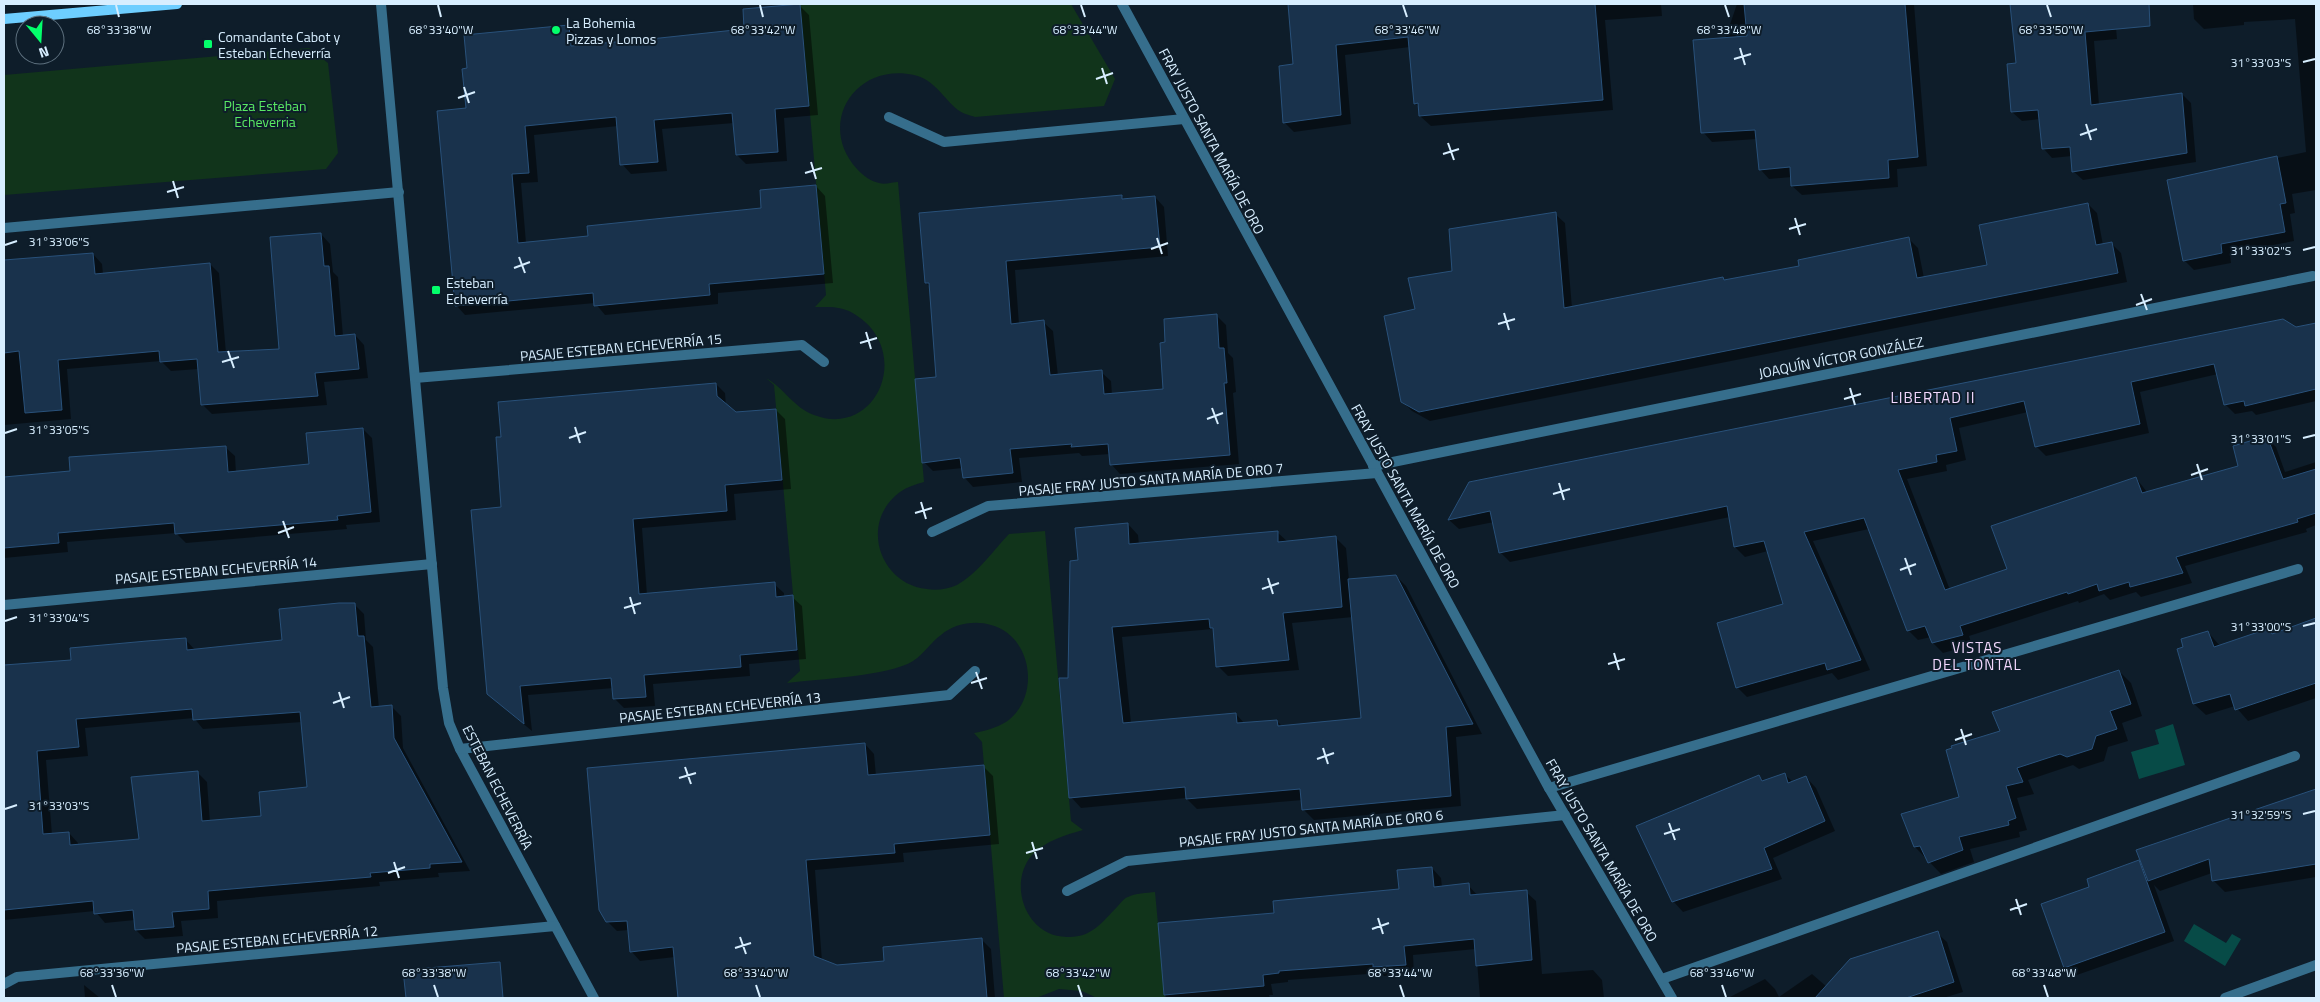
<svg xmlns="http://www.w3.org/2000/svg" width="2320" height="1002" font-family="'Titillium Web',sans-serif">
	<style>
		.green { fill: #11341b }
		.water { fill: #074b47 }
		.shadow { fill: #0007; fill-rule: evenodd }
		.building { fill: #19324c; stroke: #29517a; fill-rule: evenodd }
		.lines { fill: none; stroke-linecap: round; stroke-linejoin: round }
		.street { stroke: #366e8c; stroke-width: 10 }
		.secondary { stroke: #6eceff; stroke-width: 10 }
		.ticks { fill: none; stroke: #d7eeff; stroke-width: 2 }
		.poi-dot { fill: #03ff6b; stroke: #0e1d2a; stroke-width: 2 }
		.labels { text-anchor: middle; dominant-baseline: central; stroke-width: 4; stroke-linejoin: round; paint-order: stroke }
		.poi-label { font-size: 14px; fill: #d7eeff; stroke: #0e1d2a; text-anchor: start }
		.park-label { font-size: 14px; fill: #5ae963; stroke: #0e1d2a }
		.street-label { font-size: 14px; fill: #d7eeff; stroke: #0e1d2a }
		.neighbourhood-label { font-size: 15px; letter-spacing: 1px; fill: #f3d9ff; stroke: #0e1d2a }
		.ticks-label { font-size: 12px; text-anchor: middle; fill: #d7eeff; stroke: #0e1d2a; stroke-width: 4; stroke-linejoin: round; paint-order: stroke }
	</style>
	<rect width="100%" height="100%" fill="#0e1d2a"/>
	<g class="green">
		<path d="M 808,4 L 1071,4 L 1115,79 L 1104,106 L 975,117 C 970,115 963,114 958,110 C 943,98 934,79 914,75 C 855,62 816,124 857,169 C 862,175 872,182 879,183 C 885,185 893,182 898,182 L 924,482 C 916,484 907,487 900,492 C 859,522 879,584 927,589 C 936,591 948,589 957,585 C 977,574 993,551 1009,534 L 1045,531 L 1071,821 L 1083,830 C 1065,835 1045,841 1032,855 C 1007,884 1026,937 1067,937 C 1092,938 1102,922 1117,907 C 1120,904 1124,898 1128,897 C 1135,893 1147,893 1155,892 L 1165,998 L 1097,998 L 1082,991 L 1059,989 L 1036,998 L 1004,998 L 982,742 L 974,733 C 985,731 996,728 1006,722 C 1041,698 1033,636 991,625 C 974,620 954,624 941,635 C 931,642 924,654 913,661 C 890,676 817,679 787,683 L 800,671 L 774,385 L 766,378 C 784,388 794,408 814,415 C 879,440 916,345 849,311 C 838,306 826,307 815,307 L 826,295 L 801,12 L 792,5 Z"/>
		<path d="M 309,48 L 328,63 L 338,153 L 326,169 L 4,195 L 4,75 Z"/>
	</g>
	<g class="water">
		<path d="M 2173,724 L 2185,765 L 2139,779 L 2131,752 L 2159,744 L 2155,730 Z"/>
		<path d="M 2194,924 L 2226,943 L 2232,934 L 2241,939 L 2225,966 L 2184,941 Z"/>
	</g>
	<g class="shadow">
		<path d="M 1289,4 L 1661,4 L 1662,16 L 1605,20 L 1613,110 L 1431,126 L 1420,116 L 1420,108 L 1415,103 L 1410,47 L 1345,55 L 1351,124 L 1294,132 L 1284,122 L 1294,65 Z"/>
		<path d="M 1737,4 L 1914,4 L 1927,166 L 1897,169 L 1898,187 L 1802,195 L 1792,186 L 1792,177 L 1769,179 L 1760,169 L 1757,139 L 1712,142 L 1703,132 L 1725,39 Z"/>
		<path d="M 2012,4 L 2114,4 L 2117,39 L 2094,41 L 2099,105 L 2182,94 L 2191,103 L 2196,162 L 2083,180 L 2073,171 L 2072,156 L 2052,158 L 2043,148 L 2040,119 L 2022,121 L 2012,112 L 2017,64 Z"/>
		<path d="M 2193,4 L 2316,4 L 2316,190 L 2292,194 L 2295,213 L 2290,214 L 2294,241 L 2230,253 L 2231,263 L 2194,270 L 2184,260 L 2168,181 L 2306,152 L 2295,19 L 2244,22 L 2244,25 L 2204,29 L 2194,19 Z"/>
		<path d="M 799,5 L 809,15 L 818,115 L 784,118 L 787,161 L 746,164 L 737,155 L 734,123 L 662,129 L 667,171 L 631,174 L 622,164 L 618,126 L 534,135 L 538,182 L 521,183 L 526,243 L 589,237 L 763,210 L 816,186 L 825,196 L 833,283 L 718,293 L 718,304 L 605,315 L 595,303 L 465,315 L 456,305 L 467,109 L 568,27 L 578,36 L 579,46 L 746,30 Z"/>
		<path d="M 1122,196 L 1125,200 L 1155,197 L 1164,207 L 1168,256 L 1015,270 L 1019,324 L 1043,322 L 1053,331 L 1058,376 L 1101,372 L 1111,381 L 1112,395 L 1164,390 L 1167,343 L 1216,315 L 1226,325 L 1228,353 L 1233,358 L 1236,392 L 1233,393 L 1239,464 L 1120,474 L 1111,464 L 1110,454 L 1082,456 L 1079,453 L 1019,458 L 1022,482 L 973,487 L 964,477 L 963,468 L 933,471 L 924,462 L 938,378 L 930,287 L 926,283 Z"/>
		<path d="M 2088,204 L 2097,213 L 2103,245 L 2111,243 L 2121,253 L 2127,282 L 1430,421 L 1412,411 L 1402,401 L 1417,310 L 1454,272 L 1555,214 L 1565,223 L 1572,308 L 1723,279 L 1726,281 L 1801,267 L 1909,239 L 1918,248 L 1924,278 L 1988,266 Z"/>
		<path d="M 321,234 L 330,244 L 333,272 L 338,277 L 343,336 L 355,335 L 364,345 L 368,378 L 324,382 L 327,405 L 212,414 L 202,404 L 199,369 L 171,371 L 161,361 L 67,369 L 71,419 L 4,425 L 4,262 L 93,254 L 102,264 L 103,274 L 210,264 L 219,273 L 226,353 L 281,350 Z"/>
		<path d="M 2316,324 L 2316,401 L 2256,415 L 2252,411 L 2235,414 L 2225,404 L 2218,374 L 2140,392 L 2149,433 L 2046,456 L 2036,446 L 2028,412 L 1959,428 L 1966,460 L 1946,465 L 1947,471 L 1907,479 L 1950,590 L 2009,570 L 1992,527 L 2136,478 L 2147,492 L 2240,467 L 2266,437 L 2276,447 L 2285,472 L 2316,462 L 2316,525 L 2306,529 L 2307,532 L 2185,566 L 2192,583 L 2141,597 L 2136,592 L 2110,600 L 2104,594 L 2079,603 L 2078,601 L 1969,636 L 1972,645 L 1943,653 L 1933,643 L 1931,637 L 1918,640 L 1908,630 L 1869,529 L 1813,541 L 1870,670 L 1838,680 L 1832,673 L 1747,697 L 1737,687 L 1784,605 L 1768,551 L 1745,557 L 1735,547 L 1730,517 L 1510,562 L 1500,552 L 1494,522 L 1459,529 L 1449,520 L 1470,483 Z"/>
		<path d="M 716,384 L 725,393 L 726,406 L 735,414 L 776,410 L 785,419 L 791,489 L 734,494 L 736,520 L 642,528 L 647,595 L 774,584 L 784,593 L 784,598 L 792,597 L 802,606 L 806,659 L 749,664 L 750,676 L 653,684 L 655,706 L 624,708 L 614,698 L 614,688 L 528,695 L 532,731 L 498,703 L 503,508 Z"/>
		<path d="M 363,429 L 372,438 L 380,522 L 346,525 L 347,529 L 186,543 L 176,533 L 67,542 L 68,552 L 4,558 L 4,476 L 4,478 L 72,472 L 225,447 L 235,456 L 236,473 L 311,465 Z"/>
		<path d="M 1128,524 L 1138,535 L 1139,545 L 1277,532 L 1288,542 L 1336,538 L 1346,548 L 1349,580 L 1396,576 L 1406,586 L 1482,734 L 1456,737 L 1461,806 L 1314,820 L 1304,810 L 1303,800 L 1197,809 L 1186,798 L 1081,808 L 1071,797 L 1069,679 L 1079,561 ZM 1353,617 L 1363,719 L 1282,726 L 1277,721 L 1245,724 L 1236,714 L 1131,723 L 1122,637 L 1213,629 L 1218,666 L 1228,676 L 1299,670 L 1292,623 Z"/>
		<path d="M 355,605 L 364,614 L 366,640 L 373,647 L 379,708 L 392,707 L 401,716 L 403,748 L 470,871 L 438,873 L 439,877 L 379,882 L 380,886 L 217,901 L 218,918 L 181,921 L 183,936 L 145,939 L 136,930 L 135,920 L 105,923 L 95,911 L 4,920 L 4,667 L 72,661 L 185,639 L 195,650 L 283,641 ZM 194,718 L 203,729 L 302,722 L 308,788 L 262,817 L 210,822 L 207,782 L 197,772 L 140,841 L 78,846 L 78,843 L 69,833 L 52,835 L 46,760 L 88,756 L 85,728 Z"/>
		<path d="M 2316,620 L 2316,698 L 2248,721 L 2235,706 L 2206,715 L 2194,704 L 2208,632 L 2220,646 L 2269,629 L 2274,634 Z"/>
		<path d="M 2119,671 L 2131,683 L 2142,716 L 2122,723 L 2128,741 L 2108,747 L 2104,761 L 2079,769 L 2073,765 L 2028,780 L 2034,794 L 2017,798 L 2027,830 L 2019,832 L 2020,837 L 1970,849 L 1974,862 L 1941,874 L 1915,847 L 1902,815 L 1961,798 L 2002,731 Z"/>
		<path d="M 865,744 L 874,754 L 876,776 L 983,766 L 993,776 L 999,844 L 903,853 L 904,862 L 815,870 L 822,961 L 837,966 L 886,962 L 981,939 L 991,949 L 995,998 L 679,998 L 675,957 L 640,961 L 631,951 L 629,930 L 617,931 L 607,921 Z"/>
		<path d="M 1784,774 L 1793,782 L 1806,777 L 1816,788 L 1835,831 L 1773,858 L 1782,879 L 1683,912 L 1673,901 L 1759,776 L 1764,781 Z"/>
		<path d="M 2316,791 L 2316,877 L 2225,892 L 2213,880 L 2212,873 L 2160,891 L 2154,885 L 2174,941 L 2074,976 L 2065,967 L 2091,888 L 2139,861 L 2143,865 L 2138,851 Z"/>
		<path d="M 1432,868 L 1441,878 L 1442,887 L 1468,885 L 1478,896 L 1526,892 L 1536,901 L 1542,974 L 1593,970 L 1602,980 L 1604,998 L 1480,998 L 1476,949 L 1413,955 L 1414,974 L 1384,976 L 1381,973 L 1288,980 L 1288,982 L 1271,984 L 1273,995 L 1269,995 L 1270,998 L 1166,998 L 1159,925 L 1275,914 L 1400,890 Z"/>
		<path d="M 1937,933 L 1947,942 L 1963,992 L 1943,998 L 1728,998 L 1765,979 L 1775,989 L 1779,997 L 1812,974 L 1827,987 Z"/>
		<path d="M 84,985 L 100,998 L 85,998 Z"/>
	</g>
	<g class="building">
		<path d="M 800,4 L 809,106 L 775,109 L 778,152 L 736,155 L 732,113 L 654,120 L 658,162 L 620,165 L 616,117 L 525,126 L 529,173 L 512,174 L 518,243 L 588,236 L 587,226 L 761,208 L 760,190 L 816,185 L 824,274 L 709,284 L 710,295 L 594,306 L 593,293 L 455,306 L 437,111 L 466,108 L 462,69 L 467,68 L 464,35 L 569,25 L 571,46 L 660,38 L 744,29 L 743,9 Z"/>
		<path d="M 1288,4 L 1595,4 L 1603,100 L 1419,116 L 1418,103 L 1414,104 L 1408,37 L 1336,45 L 1341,115 L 1283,123 L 1279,66 L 1293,64 Z"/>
		<path d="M 1744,4 L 1905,4 L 1918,157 L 1888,160 L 1889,178 L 1791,186 L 1790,167 L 1759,170 L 1755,130 L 1701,133 L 1693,40 L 1747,36 Z"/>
		<path d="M 2010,4 L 2149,4 L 2150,26 L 2085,32 L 2091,105 L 2182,93 L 2187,153 L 2072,172 L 2070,147 L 2042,149 L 2038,110 L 2011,112 L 2007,64 L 2016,63 Z"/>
		<path d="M 2277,156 L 2286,203 L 2280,204 L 2285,232 L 2221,244 L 2222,253 L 2183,261 L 2167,180 Z"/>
		<path d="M 1122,195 L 1122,199 L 1155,196 L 1160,247 L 1006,261 L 1011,324 L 1044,320 L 1050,375 L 1102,370 L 1104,394 L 1163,389 L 1160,343 L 1165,342 L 1164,319 L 1217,314 L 1219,348 L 1224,348 L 1227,383 L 1224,383 L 1230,455 L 1110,465 L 1108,444 L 1071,447 L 1072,444 L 1010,449 L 1013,473 L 963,478 L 960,458 L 922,463 L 915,379 L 936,377 L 929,283 L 925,283 L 919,213 Z"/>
		<path d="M 2088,203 L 2096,245 L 2112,242 L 2118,273 L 1419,412 L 1401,402 L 1384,316 L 1415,309 L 1408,278 L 1452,271 L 1449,229 L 1556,212 L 1564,308 L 1723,277 L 1724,280 L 1799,266 L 1798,260 L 1909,237 L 1917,278 L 1987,265 L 1979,225 Z"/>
		<path d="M 321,233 L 324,266 L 329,266 L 335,336 L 355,334 L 359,369 L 315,373 L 318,396 L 201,405 L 197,359 L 160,362 L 159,351 L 58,360 L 62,410 L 25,413 L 19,351 L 4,353 L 4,260 L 93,253 L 95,274 L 210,263 L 218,352 L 279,349 L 270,237 Z"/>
		<path d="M 2283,319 L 2296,327 L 2316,323 L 2316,389 L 2245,406 L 2244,401 L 2224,405 L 2214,364 L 2131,382 L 2140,424 L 2035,447 L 2024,401 L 1950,418 L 1957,451 L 1936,455 L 1937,462 L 1898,470 L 1945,590 L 2007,569 L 1991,526 L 2136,477 L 2142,493 L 2238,466 L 2233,446 L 2267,436 L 2283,479 L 2316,469 L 2316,513 L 2297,519 L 2298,522 L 2176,557 L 2183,573 L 2130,587 L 2129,582 L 2099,591 L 2097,584 L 2068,594 L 2067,592 L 1960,626 L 1963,635 L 1932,643 L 1925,626 L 1907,631 L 1864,518 L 1804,532 L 1861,660 L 1827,670 L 1825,663 L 1736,688 L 1717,623 L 1783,604 L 1764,541 L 1734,547 L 1727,506 L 1499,553 L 1490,511 L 1448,520 L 1469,482 Z"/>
		<path d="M 716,383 L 717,396 L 736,412 L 776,409 L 782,480 L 725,485 L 727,511 L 633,519 L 639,594 L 775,582 L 776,597 L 793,595 L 797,650 L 740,655 L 741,667 L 644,675 L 646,697 L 613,699 L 611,678 L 520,686 L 524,724 L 487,694 L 471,510 L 501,507 L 496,437 L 501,437 L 498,402 Z"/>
		<path d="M 363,428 L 371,512 L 337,516 L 338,520 L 175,534 L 174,523 L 58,533 L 59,543 L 4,548 L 4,477 L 70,471 L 69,457 L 226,446 L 228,472 L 309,464 L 306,433 Z"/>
		<path d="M 1128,523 L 1129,544 L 1278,531 L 1278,542 L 1336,536 L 1342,607 L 1283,613 L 1289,660 L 1216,667 L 1213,628 L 1210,628 L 1209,619 L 1112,627 L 1123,723 L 1236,713 L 1237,723 L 1277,720 L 1278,726 L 1361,718 L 1348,579 L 1396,575 L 1473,724 L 1446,727 L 1451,796 L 1302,810 L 1300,789 L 1186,799 L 1185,787 L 1069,798 L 1059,678 L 1068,678 L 1070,561 L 1078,560 L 1075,528 Z"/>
		<path d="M 339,603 L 355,603 L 358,636 L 364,636 L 371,707 L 392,705 L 394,738 L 462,862 L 430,864 L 430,868 L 370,873 L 371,877 L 208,891 L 209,909 L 172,912 L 174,927 L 135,930 L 133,910 L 94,914 L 93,901 L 4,910 L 4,665 L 71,660 L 70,648 L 147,641 L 186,638 L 187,650 L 282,640 L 279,609 ZM 192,709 L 193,720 L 300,712 L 307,787 L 259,792 L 261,816 L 202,821 L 198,771 L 131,777 L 139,839 L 70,845 L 69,832 L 43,834 L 37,751 L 79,747 L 76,719 Z"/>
		<path d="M 2316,618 L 2316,683 L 2235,710 L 2230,694 L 2193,704 L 2177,649 L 2183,647 L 2181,639 L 2208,631 L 2214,647 L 2270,628 L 2272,634 Z"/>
		<path d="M 2119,670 L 2131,704 L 2110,711 L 2117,729 L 2096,736 L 2092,749 L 2067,757 L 2060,754 L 2017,768 L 2023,782 L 2006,786 L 2016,818 L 2008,821 L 2009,825 L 1959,837 L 1963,850 L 1928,863 L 1920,846 L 1914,847 L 1901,814 L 1959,797 L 1946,750 L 1952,748 L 1951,746 L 2000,731 L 1992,712 Z"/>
		<path d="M 865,743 L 868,775 L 984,765 L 990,835 L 894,844 L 895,853 L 806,860 L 814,956 L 837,965 L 884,961 L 883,947 L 982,938 L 987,998 L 678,998 L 673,947 L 630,952 L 627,921 L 606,922 L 599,910 L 587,768 Z"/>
		<path d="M 1785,773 L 1788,783 L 1806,776 L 1825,821 L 1764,848 L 1772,869 L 1672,902 L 1636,826 L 1759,775 L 1762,781 Z"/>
		<path d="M 2316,789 L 2316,864 L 2212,881 L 2209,859 L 2148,881 L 2136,850 Z"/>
		<path d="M 2139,860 L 2165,932 L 2064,968 L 2041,904 L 2089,887 L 2087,879 Z"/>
		<path d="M 1432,867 L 1434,887 L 1469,883 L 1470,895 L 1527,890 L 1532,960 L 1476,966 L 1474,939 L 1404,946 L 1406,965 L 1373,967 L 1373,964 L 1279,971 L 1279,973 L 1263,975 L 1264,986 L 1164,995 L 1158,923 L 1274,913 L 1273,901 L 1399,889 L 1397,870 Z"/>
		<path d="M 1938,931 L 1954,982 L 1906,998 L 1815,998 L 1850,959 Z"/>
		<path d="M 500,962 L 503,998 L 406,998 L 403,970 Z"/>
	</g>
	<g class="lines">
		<g class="street">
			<path d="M 381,4 L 443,688 L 449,723 L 460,749 L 594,998"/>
			<path d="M 1122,4 L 1549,788 L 1672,998"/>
			<path d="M 889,117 L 944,142 L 1184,119"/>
			<path d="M 4,228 L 399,192"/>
			<path d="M 415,378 L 802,345 L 824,362"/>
			<path d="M 1373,466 L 2313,276"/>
			<path d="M 932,532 L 988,506 L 1377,473"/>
			<path d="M 4,605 L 432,564"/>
			<path d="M 460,749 L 949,695 L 975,671"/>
			<path d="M 1549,788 L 2298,569"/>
			<path d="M 1067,891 L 1127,861 L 1565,815"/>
			<path d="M 1662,979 L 2295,756"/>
			<path d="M 4,984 L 17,977 L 555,926"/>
			<path d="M 2225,998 L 2316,965"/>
		</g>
		<path class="secondary" d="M 4,19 L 177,4"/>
	</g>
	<path class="ticks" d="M 116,5 L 119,17M 438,5 L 441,17M 760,5 L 763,17M 1081,5 L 1085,17M 1403,5 L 1407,17M 1725,5 L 1729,17M 2047,5 L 2051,17M 1740,48 L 1745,65M 1734,59 L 1751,54M 2303,62 L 2315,59M 1102,68 L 1107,84M 1096,79 L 1113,73M 464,87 L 469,103M 458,98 L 475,92M 2086,124 L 2091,140M 2080,135 L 2097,129M 1448,143 L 1454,160M 1443,154 L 1459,149M 811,162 L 816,179M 805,173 L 822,168M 173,181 L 178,198M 167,192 L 184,187M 1795,218 L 1800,235M 1789,229 L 1806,224M 1157,238 L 1162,254M 5,245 L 17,241M 1151,249 L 1168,243M 2303,250 L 2315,247M 519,257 L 525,273M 514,268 L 530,262M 2141,294 L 2147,310M 2136,305 L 2152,299M 1504,313 L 1509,330M 1498,324 L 1515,319M 866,332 L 871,349M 860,343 L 877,338M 228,351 L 234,368M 222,362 L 239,357M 1850,388 L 1855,405M 1844,399 L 1861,394M 1212,408 L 1218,424M 1207,419 L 1223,413M 575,427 L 580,443M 5,433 L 17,429M 569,438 L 586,432M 2303,438 L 2315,435M 2197,464 L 2202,480M 2191,475 L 2208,469M 1559,483 L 1564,500M 1553,494 L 1570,489M 921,502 L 926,519M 915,513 L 932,508M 283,521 L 289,538M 278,533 L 294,527M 1905,558 L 1911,575M 1900,570 L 1916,564M 1268,578 L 1273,594M 1262,589 L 1279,583M 630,597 L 635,614M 624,608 L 641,603M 5,621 L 17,617M 2303,626 L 2315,623M 1614,653 L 1619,670M 1608,664 L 1625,659M 976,672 L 982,689M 971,683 L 987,678M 339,692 L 344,708M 333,703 L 350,697M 1961,729 L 1966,745M 1955,740 L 1972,734M 1323,748 L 1328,764M 1317,759 L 1334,753M 685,767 L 691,784M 679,778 L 696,773M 5,809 L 17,805M 2303,814 L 2315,811M 1669,823 L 1675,840M 1664,834 L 1680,829M 1032,842 L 1037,859M 1026,853 L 1043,848M 394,862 L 399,878M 388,873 L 405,867M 2016,899 L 2021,915M 2010,910 L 2027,904M 1378,918 L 1383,934M 1372,929 L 1389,923M 740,937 L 746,954M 735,948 L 751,943M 112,985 L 116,997M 434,985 L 438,997M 756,985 L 760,997M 1078,985 L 1082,997M 1400,985 L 1404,997M 1722,985 L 1726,997M 2044,985 L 2048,997"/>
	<g class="poi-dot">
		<circle cx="556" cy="30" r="5"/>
		<rect x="203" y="39" width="10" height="10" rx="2.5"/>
		<rect x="431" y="285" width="10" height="10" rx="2.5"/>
	</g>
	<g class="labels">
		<g class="poi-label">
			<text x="566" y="22">La Bohemia<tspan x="566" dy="16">Pizzas y Lomos</tspan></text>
			<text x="218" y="36">Comandante Cabot y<tspan x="218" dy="16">Esteban Echeverría</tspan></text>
			<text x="446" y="282">Esteban<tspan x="446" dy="16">Echeverría</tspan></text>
		</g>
		<g class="park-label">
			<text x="265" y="105">Plaza Esteban<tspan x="265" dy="16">Echeverria</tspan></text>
		</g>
		<g class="street-label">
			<text transform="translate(1212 141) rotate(62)">FRAY JUSTO SANTA MARÍA DE ORO</text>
			<text transform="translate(621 347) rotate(-5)">PASAJE ESTEBAN ECHEVERRÍA 15</text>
			<text transform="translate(1841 357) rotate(-11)">JOAQUÍN VÍCTOR GONZÁLEZ</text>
			<text transform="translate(1151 479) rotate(-5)">PASAJE FRAY JUSTO SANTA MARÍA DE ORO 7</text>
			<text transform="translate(1406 496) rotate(61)">FRAY JUSTO SANTA MARÍA DE ORO</text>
			<text transform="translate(216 570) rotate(-5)">PASAJE ESTEBAN ECHEVERRÍA 14</text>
			<text transform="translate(720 707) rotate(-6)">PASAJE ESTEBAN ECHEVERRÍA 13</text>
			<text transform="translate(498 787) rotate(63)">ESTEBAN ECHEVERRÍA</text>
			<text transform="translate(1311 828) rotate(-6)">PASAJE FRAY JUSTO SANTA MARÍA DE ORO 6</text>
			<text transform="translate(1602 850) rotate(60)">FRAY JUSTO SANTA MARÍA DE ORO</text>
			<text transform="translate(277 939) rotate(-5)">PASAJE ESTEBAN ECHEVERRÍA 12</text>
		</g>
		<g class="neighbourhood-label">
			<text x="1933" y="397">LIBERTAD II</text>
			<text x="1977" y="647">VISTAS<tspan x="1977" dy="17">DEL TONTAL</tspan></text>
		</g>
	</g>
	<g class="ticks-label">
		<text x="119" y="34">68°33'38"W</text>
		<text x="441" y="34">68°33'40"W</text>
		<text x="763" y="34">68°33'42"W</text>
		<text x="1085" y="34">68°33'44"W</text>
		<text x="1407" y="34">68°33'46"W</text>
		<text x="1729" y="34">68°33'48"W</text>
		<text x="2051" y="34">68°33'50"W</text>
		<text x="2261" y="67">31°33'03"S</text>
		<text x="59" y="246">31°33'06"S</text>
		<text x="2261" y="255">31°33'02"S</text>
		<text x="59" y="434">31°33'05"S</text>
		<text x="2261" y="443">31°33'01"S</text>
		<text x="59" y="622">31°33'04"S</text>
		<text x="2261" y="631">31°33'00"S</text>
		<text x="59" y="810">31°33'03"S</text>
		<text x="2261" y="819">31°32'59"S</text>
		<text x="112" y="977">68°33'36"W</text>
		<text x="434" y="977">68°33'38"W</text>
		<text x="756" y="977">68°33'40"W</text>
		<text x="1078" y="977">68°33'42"W</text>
		<text x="1400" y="977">68°33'44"W</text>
		<text x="1722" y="977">68°33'46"W</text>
		<text x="2044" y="977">68°33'48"W</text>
	</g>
	<rect width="2320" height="1002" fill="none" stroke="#d7eeff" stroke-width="10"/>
	<g transform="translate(40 40) rotate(162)"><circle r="24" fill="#0e1d2a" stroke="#5e717f"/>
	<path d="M0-4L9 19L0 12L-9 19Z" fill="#03ff6b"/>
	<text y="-8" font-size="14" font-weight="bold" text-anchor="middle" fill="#d7eeff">N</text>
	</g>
</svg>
